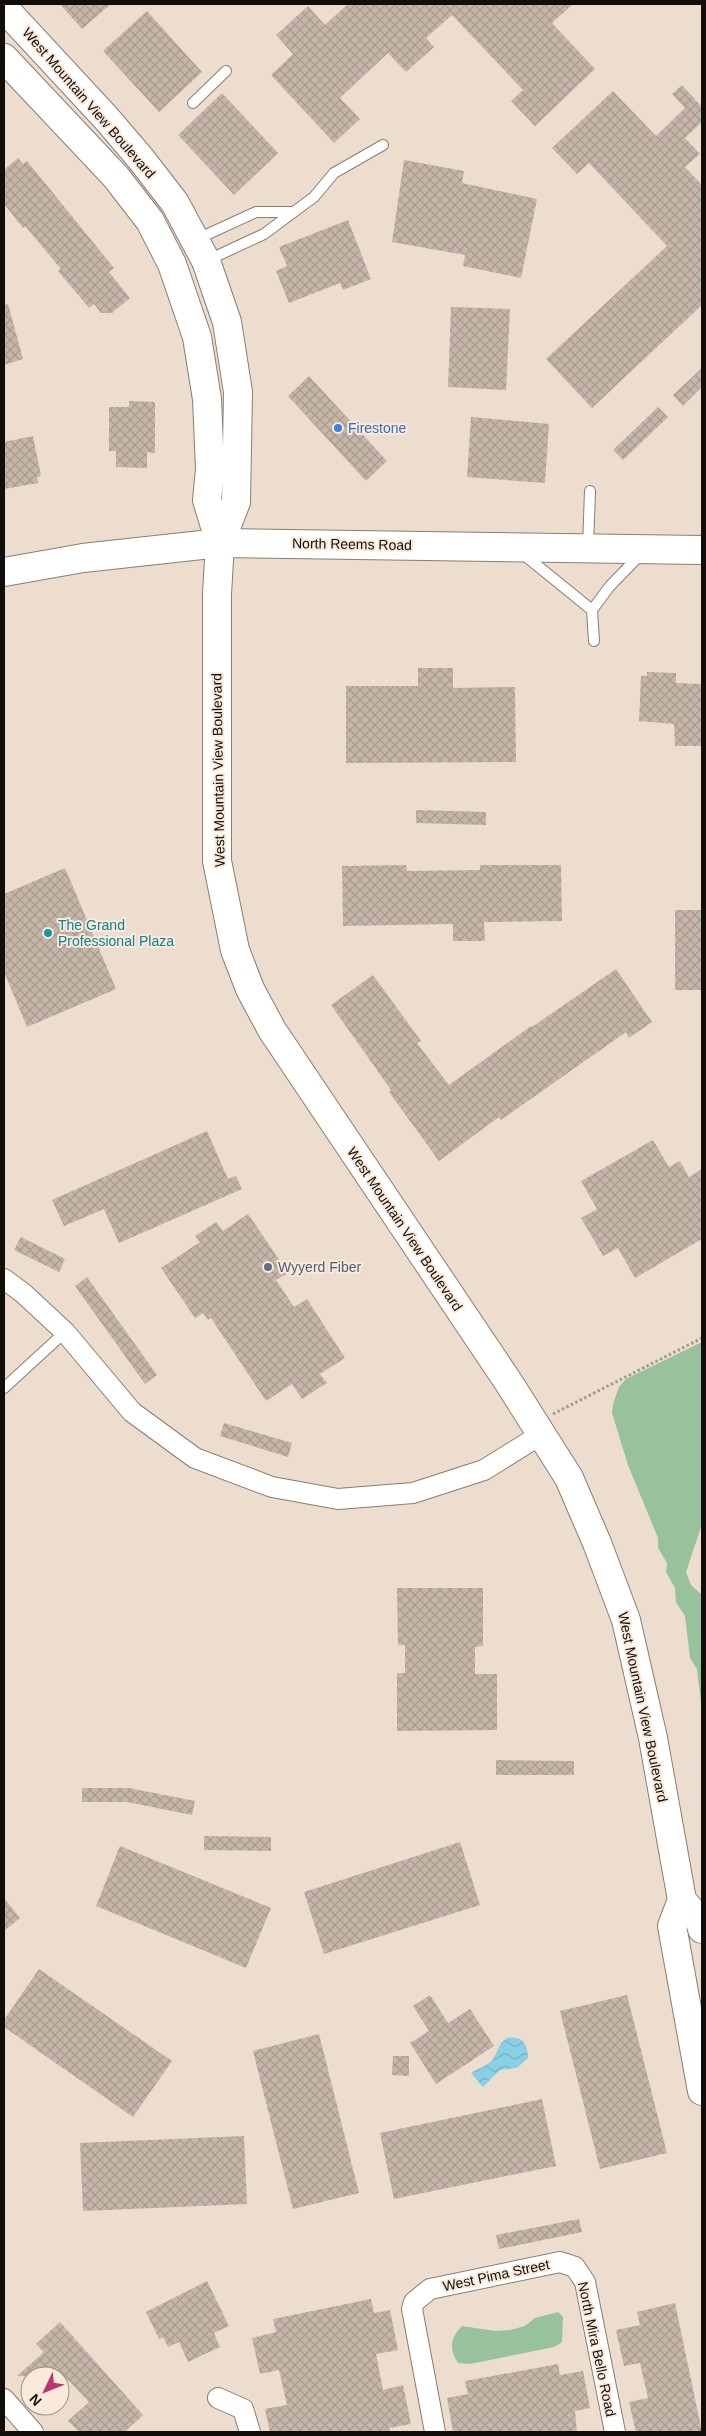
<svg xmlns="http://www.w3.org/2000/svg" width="706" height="2436" font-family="Helvetica,sans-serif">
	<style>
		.green { fill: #97c29c }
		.water { fill: url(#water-waves) }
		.building { fill: url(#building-cross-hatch) }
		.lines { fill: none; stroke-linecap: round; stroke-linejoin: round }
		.lane-casing { stroke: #8b7d70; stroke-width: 12 }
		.street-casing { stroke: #8b7d70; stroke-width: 22 }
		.secondary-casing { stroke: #8b7d70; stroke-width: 30 }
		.path { stroke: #a4998e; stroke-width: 3; stroke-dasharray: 2.5 2.5; stroke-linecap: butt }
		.lane { stroke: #fff; stroke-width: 10 }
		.street { stroke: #fff; stroke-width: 20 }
		.secondary { stroke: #fff; stroke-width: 28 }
		.shop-dot { fill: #3f7fe0; stroke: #faeadc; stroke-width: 2 }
		.culture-dot { fill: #0f9aa8; stroke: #faeadc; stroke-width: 2 }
		.service-dot { fill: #5c6f8a; stroke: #faeadc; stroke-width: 2 }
		.labels { text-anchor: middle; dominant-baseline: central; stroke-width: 4; stroke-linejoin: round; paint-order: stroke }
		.street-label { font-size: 14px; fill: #120d09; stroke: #faeadc }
		.shop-label { font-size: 14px; fill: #366cbe; stroke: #faeadc; text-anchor: start }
		.culture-label { font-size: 14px; fill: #0d838f; stroke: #faeadc; text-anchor: start }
		.service-label { font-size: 14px; fill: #4e5e75; stroke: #faeadc; text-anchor: start }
	</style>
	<defs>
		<pattern id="water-waves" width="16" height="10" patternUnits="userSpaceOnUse" patternTransform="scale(1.25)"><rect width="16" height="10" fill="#87d0e5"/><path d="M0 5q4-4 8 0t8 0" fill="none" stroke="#74b1c3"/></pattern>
		<pattern id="building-cross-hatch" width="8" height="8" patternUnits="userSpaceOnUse" patternTransform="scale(1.25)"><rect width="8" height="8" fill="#c5b6a9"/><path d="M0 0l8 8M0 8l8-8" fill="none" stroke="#a89b90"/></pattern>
	</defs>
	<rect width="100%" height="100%" fill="#ecddcf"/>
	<g class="green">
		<path d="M 702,1342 L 702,1524 L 686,1572 L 691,1585 L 702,1595 L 702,1712 L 697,1669 L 690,1658 L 685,1616 L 676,1602 L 675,1588 L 666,1572 L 667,1563 L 658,1548 L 658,1538 L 628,1465 L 612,1413 L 613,1404 L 619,1387 L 626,1379 Z"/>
		<path d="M 558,2312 L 563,2317 L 562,2342 L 554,2347 L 470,2364 L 458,2363 C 449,2349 450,2338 462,2326 L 495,2331 L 510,2330 L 525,2326 L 535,2318 Z"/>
	</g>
	<path class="water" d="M 507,2038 C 522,2035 528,2044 528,2058 L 517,2068 L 500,2070 L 483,2087 L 471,2073 C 477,2069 485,2067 490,2062 C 498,2055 497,2044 507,2038 Z"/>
	<g class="building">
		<path d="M 60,4 L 111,4 L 82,29 Z"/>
		<path d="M 348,4 L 573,4 L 552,23 L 595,69 L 535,126 L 511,101 L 523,90 L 452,15 L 426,38 L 434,47 L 406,72 L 388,53 L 340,98 L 360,119 L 334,143 L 271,75 L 293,54 L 276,35 L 308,6 L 325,25 Z"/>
		<path d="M 147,11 L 202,72 L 159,112 L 103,51 Z"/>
		<path d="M 682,85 L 702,107 L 702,122 L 685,138 L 700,154 L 685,167 L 702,185 L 702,305 L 592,408 L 546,359 L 667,246 L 589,163 L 577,174 L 552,148 L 613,91 L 656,136 L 685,108 L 672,94 Z"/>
		<path d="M 222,93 L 278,153 L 234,195 L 178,135 Z"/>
		<path d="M 18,158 L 23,164 L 27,161 L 114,268 L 109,272 L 130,298 L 112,313 L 101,313 L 94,304 L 89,308 L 58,271 L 61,269 L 25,226 L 23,228 L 4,204 L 4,170 Z"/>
		<path d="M 404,160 L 464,171 L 462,183 L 537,199 L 521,278 L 463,266 L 465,255 L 392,242 Z"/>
		<path d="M 348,220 L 371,279 L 343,290 L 340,283 L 289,303 L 276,271 L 287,266 L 279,247 Z"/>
		<path d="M 8,304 L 23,359 L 4,365 L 4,305 Z"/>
		<path d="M 451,307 L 510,309 L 506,390 L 448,387 Z"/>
		<path d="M 702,368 L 702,387 L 683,406 L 673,395 Z"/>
		<path d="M 309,376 L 387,461 L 366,481 L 288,396 Z"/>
		<path d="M 129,401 L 155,402 L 155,453 L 147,452 L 147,468 L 116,467 L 116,451 L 109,451 L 109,407 L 129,407 Z"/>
		<path d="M 658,407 L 668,417 L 623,460 L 613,450 Z"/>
		<path d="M 471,417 L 549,424 L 545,483 L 467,477 Z"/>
		<path d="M 33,436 L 41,476 L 37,477 L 38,483 L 4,489 L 4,442 Z"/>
		<path d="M 418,668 L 453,668 L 453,688 L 515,687 L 516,762 L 346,763 L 346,686 L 418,686 Z"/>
		<path d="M 647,672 L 676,673 L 676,683 L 702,684 L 702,746 L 675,746 L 674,724 L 639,721 L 641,676 L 647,676 Z"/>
		<path d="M 416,810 L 486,812 L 486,825 L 416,823 Z"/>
		<path d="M 406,865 L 407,871 L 480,870 L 480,865 L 561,865 L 562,921 L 484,922 L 485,941 L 453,941 L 453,924 L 343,926 L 342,866 Z"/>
		<path d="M 65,868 L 116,989 L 27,1027 L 4,972 L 4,894 Z"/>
		<rect x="675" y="910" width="27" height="80"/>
		<path d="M 616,969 L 652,1022 L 629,1038 L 626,1032 L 501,1120 L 499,1117 L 439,1161 L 389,1092 L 391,1090 L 331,1005 L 373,975 L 421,1041 L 417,1043 L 449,1085 L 531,1026 L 532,1027 Z"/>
		<path d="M 207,1131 L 228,1179 L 236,1176 L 242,1189 L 119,1243 L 104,1209 L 64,1226 L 52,1200 Z"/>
		<path d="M 653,1140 L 669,1167 L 680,1161 L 689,1177 L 702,1169 L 702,1239 L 635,1278 L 618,1248 L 603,1256 L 581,1218 L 597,1209 L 581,1181 Z"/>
		<path d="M 248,1214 L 288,1273 L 276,1280 L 294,1307 L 307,1299 L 345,1358 L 320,1374 L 327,1383 L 302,1399 L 292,1384 L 266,1401 L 211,1318 L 208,1320 L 203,1313 L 195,1318 L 161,1268 L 200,1242 L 195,1236 L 216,1222 L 223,1231 Z"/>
		<path d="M 21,1237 L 65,1259 L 59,1272 L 14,1250 Z"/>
		<path d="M 87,1277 L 157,1375 L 145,1384 L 75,1286 Z"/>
		<path d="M 224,1423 L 292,1443 L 288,1457 L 220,1436 Z"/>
		<path d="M 397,1588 L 483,1588 L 483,1646 L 475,1647 L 475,1674 L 497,1674 L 497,1730 L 397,1731 L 397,1673 L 405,1673 L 405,1645 L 398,1645 Z"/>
		<path d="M 496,1760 L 574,1761 L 574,1775 L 496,1775 Z"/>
		<path d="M 82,1788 L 129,1788 L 195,1801 L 192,1815 L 127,1802 L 82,1802 Z"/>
		<path d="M 204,1836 L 271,1837 L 271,1851 L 204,1850 Z"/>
		<path d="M 460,1842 L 480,1905 L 324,1954 L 304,1892 Z"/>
		<path d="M 120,1846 L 271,1908 L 246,1968 L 96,1906 Z"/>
		<path d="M 4,1898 L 20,1918 L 4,1931 Z"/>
		<path d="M 39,1969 L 172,2061 L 133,2117 L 4,2027 L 4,2020 Z"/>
		<path d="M 430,1995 L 448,2023 L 470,2009 L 494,2046 L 436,2084 L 410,2043 L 429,2031 L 413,2006 Z"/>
		<path d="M 627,1995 L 667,2153 L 600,2169 L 560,2011 Z"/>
		<path d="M 319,2034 L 359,2193 L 293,2209 L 253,2051 Z"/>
		<path d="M 393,2056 L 409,2056 L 409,2076 L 392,2075 Z"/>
		<path d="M 542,2099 L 556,2166 L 394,2199 L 380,2133 Z"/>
		<path d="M 244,2136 L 247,2204 L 83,2211 L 80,2143 Z"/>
		<path d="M 579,2219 L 582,2232 L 499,2249 L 496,2235 Z"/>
		<path d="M 207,2281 L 229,2326 L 214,2333 L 220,2347 L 188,2362 L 179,2342 L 168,2347 L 163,2337 L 159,2339 L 146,2312 Z"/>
		<path d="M 371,2299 L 374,2313 L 390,2310 L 398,2350 L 376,2354 L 383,2390 L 403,2385 L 411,2424 L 389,2428 L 390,2432 L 270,2432 L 265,2409 L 287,2405 L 279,2370 L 260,2374 L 252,2338 L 276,2332 L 273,2319 Z"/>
		<path d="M 675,2303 L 702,2432 L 636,2432 L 629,2402 L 648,2398 L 640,2363 L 624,2366 L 616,2330 L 640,2325 L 637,2312 Z"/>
		<path d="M 60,2322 L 143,2415 L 125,2432 L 79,2432 L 68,2421 L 89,2402 L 68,2380 L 60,2388 L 60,2376 L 17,2376 L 44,2352 L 36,2344 Z"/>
		<path d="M 558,2364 L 560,2375 L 583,2371 L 590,2408 L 575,2411 L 577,2432 L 453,2432 L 447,2398 L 468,2394 L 465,2381 Z"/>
	</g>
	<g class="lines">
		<defs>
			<g id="lane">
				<path d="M 193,103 L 226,71"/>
				<path d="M 195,240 L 256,212 L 293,212"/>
				<path d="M 206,261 L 264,234 L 314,197 L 334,173 L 383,145"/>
				<path d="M 588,547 L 590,491"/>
				<path d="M 523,554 L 592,610"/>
				<path d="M 594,641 L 592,610 L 610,586 L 642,553"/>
				<path d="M 4,1388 L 65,1332"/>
			</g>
			<g id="street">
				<path d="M 4,1279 L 23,1293 L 65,1332 L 132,1412 L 195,1458 L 272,1487 L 338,1499 L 413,1493 L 484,1470 L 542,1434"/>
				<path d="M 218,2398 L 243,2409 L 250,2432"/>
				<path d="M 4,2399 L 33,2432"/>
				<path d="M 435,2432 L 412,2309 L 414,2302 L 430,2289 L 560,2262 L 575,2267 L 585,2282 L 615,2432"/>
			</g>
			<g id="secondary">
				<path d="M 4,8 L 106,118 L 141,159 L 175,203 L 206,261 L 227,322 L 238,392 L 236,502 L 220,543 L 217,594 L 217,861 L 235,950 L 250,989 L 272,1030 L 509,1383 L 569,1478 L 597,1543 L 626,1620 L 653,1738 L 682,1900 L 701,1923 L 702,1929"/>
				<path d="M 4,58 L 116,177 L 150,221 L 172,264 L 197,337 L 207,399 L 210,469 L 207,500 L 220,543"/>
				<path d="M 4,572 L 83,558 L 220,543 L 702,550"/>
				<path d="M 682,1900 L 672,1926 L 702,2091"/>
			</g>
		</defs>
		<use href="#lane" class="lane-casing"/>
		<use href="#street" class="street-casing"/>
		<use href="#secondary" class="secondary-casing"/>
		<path class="path" d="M 553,1414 L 702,1338"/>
		<use href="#lane" class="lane"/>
		<use href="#street" class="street"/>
		<use href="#secondary" class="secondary"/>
	</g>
	<circle class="shop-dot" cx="338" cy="428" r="5"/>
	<circle class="culture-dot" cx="48" cy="933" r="5"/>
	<circle class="service-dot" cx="268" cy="1267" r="5"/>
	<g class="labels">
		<g class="street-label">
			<text transform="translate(89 103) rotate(49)">West Mountain View Boulevard</text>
			<text transform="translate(352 544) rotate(1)">North Reems Road</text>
			<text transform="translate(218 770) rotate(-91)">West Mountain View Boulevard</text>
			<text transform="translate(405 1229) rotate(56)">West Mountain View Boulevard</text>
			<text transform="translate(643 1707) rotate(78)">West Mountain View Boulevard</text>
			<text transform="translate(496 2275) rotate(-12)">West Pima Street</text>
			<text transform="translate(597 2349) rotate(78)">North Mira Bello Road</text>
		</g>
		<g class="shop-label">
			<text x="348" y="428">Firestone</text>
		</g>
		<g class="culture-label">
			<text x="58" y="925">The Grand<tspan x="58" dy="16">Professional Plaza</tspan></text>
		</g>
		<g class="service-label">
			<text x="278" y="1267">Wyyerd Fiber</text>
		</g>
	</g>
	<rect width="706" height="2436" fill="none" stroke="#120d09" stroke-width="10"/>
	<g transform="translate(45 2391) rotate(227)"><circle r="24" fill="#faeadc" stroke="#9d9288"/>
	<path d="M0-4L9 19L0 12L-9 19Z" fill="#bd336d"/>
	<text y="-8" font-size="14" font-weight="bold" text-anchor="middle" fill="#120d09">N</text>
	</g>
</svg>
